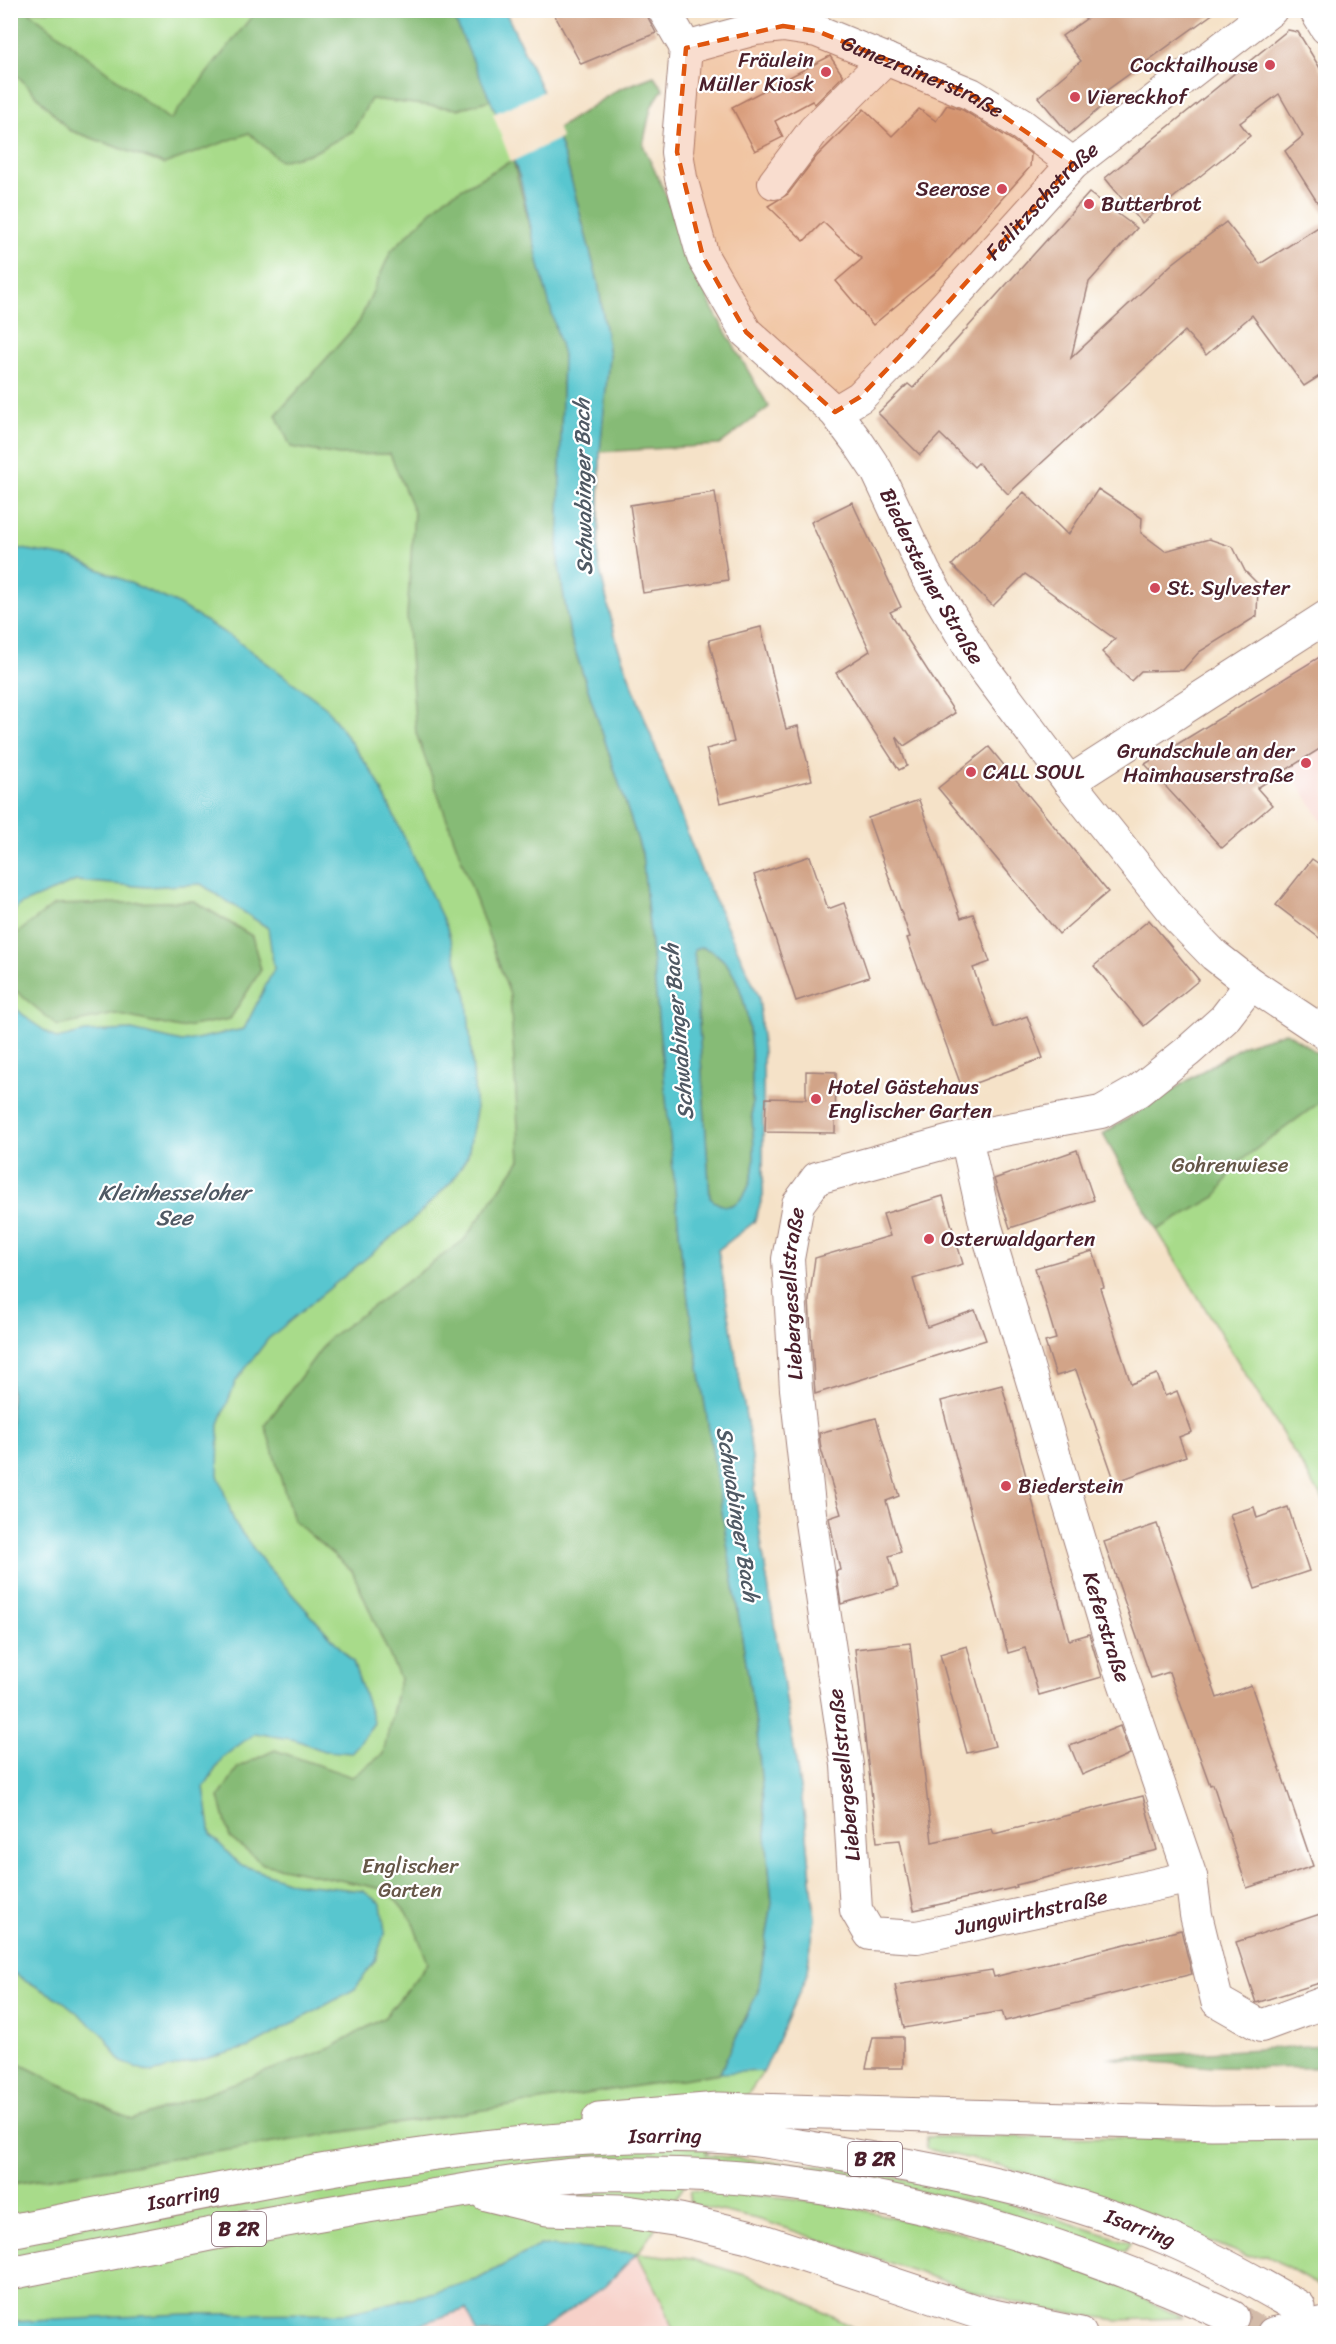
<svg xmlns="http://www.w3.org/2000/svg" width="1336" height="2344" font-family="Sriracha,sans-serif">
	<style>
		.built { fill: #f7d1c9 }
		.green { fill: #a8db8a; stroke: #797d5a; stroke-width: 1.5 }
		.forest { fill: #86bb76; stroke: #686d50; stroke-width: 1.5 }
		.water { fill: #59c6cf; stroke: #52727d; stroke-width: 1.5; fill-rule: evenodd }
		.pier { fill: #f5e2c8 }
		.building { fill: #d2a488 }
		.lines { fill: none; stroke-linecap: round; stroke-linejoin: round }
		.highway-tunnel { stroke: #d3bba9; stroke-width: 33; stroke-dasharray: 33 16; stroke-linecap: butt }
		.minor-casing { stroke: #a0807a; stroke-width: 34 }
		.highway-casing { stroke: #a0807a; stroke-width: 35 }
		.minor { stroke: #fff; stroke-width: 32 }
		.highway { stroke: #fff; stroke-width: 33 }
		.marked { fill: #e0560e; fill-opacity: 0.2; stroke: #e0560e; stroke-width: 4.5; stroke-dasharray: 12 8; stroke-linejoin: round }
		.poi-dot { fill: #d1495b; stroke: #fff; stroke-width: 2 }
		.labels { text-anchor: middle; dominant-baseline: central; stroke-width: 4.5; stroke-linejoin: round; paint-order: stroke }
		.shield { fill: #fff; stroke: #80626b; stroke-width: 1.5 }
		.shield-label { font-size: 20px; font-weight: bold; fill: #4a1f2b }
		.poi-label { font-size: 21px; fill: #4a1f2b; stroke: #fff; text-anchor: start }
		.street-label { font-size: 21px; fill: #4a1f2b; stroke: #fff }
		.park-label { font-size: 21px; fill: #665748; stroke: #fff }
		.water-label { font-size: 22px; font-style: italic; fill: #4f5964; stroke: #fff }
	</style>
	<rect width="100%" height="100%" fill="#fff"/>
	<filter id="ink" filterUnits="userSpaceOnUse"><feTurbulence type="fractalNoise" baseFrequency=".0167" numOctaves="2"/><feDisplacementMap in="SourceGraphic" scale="12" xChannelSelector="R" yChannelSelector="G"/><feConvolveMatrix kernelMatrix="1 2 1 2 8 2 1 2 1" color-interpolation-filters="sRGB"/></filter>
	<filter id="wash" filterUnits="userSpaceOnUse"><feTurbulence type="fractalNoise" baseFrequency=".008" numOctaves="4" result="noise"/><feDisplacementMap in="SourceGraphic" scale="24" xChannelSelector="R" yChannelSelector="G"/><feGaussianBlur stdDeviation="1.35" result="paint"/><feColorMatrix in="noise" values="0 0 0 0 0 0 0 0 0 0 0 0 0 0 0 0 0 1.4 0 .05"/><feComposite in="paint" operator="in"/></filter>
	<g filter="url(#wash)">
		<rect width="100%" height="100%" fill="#f5e2c8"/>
		<g class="built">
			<path d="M 1325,651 L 1325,827 L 1247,700 Z"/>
			<path d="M 637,2253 L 665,2308 L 674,2333 L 536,2334 L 604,2287 Z"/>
			<path d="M 466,2309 L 480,2333 L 389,2334 L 419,2326 Z"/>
		</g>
		<g class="green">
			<path d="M 11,11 L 505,11 L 542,90 L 568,168 L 600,452 L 598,562 L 617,644 L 700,868 L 759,997 L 763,1055 L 763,1196 L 754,1222 L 718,1250 L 750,1441 L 760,1535 L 806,1826 L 815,1919 L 806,1977 L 764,2071 L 706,2155 L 852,2169 L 977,2193 L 1131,2243 L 1125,2252 L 974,2203 L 851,2177 L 700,2163 L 638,2253 L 692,2259 L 748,2276 L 791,2295 L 863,2333 L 674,2333 L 665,2308 L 637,2253 L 604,2287 L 536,2333 L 480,2333 L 466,2309 L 389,2334 L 11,2334 Z"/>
			<path d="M 1286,1032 L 1325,1058 L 1325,1503 L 1157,1230 L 1103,1134 L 1244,1045 Z"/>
			<path d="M 927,2137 L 1325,2138 L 1325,2289 L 1267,2255 L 1245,2256 L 1145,2213 L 1067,2185 L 995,2164 L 926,2149 Z"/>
			<path d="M 691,2190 L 790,2198 L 854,2208 L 1023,2248 L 1132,2289 L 1133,2293 L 1182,2318 L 1117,2320 L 1041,2309 L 980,2293 L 761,2220 L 689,2204 Z"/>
		</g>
		<g class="forest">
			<path d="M 10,11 L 28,11 L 170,120 L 256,11 L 451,11 L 491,100 L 458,109 L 371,99 L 353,131 L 313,153 L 280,161 L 249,133 L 164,164 L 69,130 L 19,77 L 11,72 Z"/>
			<path d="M 654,76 L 663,89 L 651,107 L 643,145 L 675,215 L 712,308 L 769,407 L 719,445 L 600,452 L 609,356 L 598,282 L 568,168 L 555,130 L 617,90 Z"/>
			<path d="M 513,160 L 563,355 L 558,559 L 570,635 L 642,853 L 682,1260 L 757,1731 L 772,1903 L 758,1991 L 720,2073 L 11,2184 L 10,2059 L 132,2120 L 331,2048 L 385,2017 L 428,1963 L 411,1918 L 387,1890 L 263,1864 L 230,1838 L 219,1797 L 238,1767 L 275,1750 L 352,1777 L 383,1754 L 400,1679 L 352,1571 L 293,1520 L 265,1425 L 329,1338 L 464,1240 L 520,1160 L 510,995 L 416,733 L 407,616 L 414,512 L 390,454 L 339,455 L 291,447 L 276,415 L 359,322 L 391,251 L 445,198 Z"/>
			<path d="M 194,901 L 252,936 L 261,970 L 230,1019 L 180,1028 L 115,1014 L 58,1026 L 11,987 L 11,938 L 54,905 Z"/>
			<path d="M 701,947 C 757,961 752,1069 752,1115 C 753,1136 757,1162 750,1183 C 742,1204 728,1214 710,1198 L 694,949 Z"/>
			<path d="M 1286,1032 L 1325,1058 L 1324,1099 L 1236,1164 L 1216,1197 L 1157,1230 L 1103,1134 L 1244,1045 Z"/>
			<path d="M 1325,2045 L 1325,2068 L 1212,2067 L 1107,2058 Z"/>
		</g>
		<g class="water">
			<path d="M 451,11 L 505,11 L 542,90 L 568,168 L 598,282 L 609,356 L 600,452 L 598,562 L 617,644 L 700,868 L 759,997 L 763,1055 L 763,1196 L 754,1222 L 718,1250 L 750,1441 L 760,1535 L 806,1826 L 815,1919 L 806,1977 L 764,2071 L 720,2073 L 758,1991 L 772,1903 L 757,1731 L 682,1261 L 642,853 L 570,635 L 558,559 L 563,355 L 539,265 L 520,178 L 496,113 ZM 701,947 C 757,961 752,1069 752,1115 C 753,1136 757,1162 750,1183 C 742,1204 728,1214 710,1198 L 694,950 Z"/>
			<path d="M 11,547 L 73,558 L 176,603 L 233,638 L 326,707 L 376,778 L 447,928 L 467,997 L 476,1111 L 468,1155 L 453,1180 L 415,1218 L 268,1339 L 236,1381 L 219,1424 L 218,1475 L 235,1524 L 265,1564 L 353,1662 L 374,1723 L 352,1753 L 324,1751 L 296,1740 L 255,1733 L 223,1757 L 204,1787 L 211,1835 L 239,1864 L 293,1883 L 363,1891 L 381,1904 L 385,1932 L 375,1961 L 355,1989 L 250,2047 L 152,2073 L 121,2062 L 103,2034 L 64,2002 L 11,1972 L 11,1004 L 29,1020 L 57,1039 L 85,1032 L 132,1030 L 182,1042 L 244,1029 L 274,969 L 268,928 L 201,884 L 147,887 L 76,881 L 19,905 L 11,915 Z"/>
			<path d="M 540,2245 L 637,2253 L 604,2287 L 536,2333 L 478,2333 L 466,2309 L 389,2334 L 11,2333 L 11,2322 L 185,2314 L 348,2313 L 428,2294 L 478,2279 Z"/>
		</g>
		<path class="pier" d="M 545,91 L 561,138 L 511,162 L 493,114 Z"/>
		<g id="blocks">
			<g class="building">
				<path d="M 552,10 L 644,10 L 656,33 L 581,64 Z"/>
				<path d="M 1099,10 L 1218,10 L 1106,91 L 1112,98 L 1069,134 L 1038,97 L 1081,61 L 1062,36 Z"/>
				<path d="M 1288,30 L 1298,32 L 1326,78 L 1326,216 L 1285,151 L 1303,136 L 1279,94 L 1240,123 L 1250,136 L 1142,223 L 1105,178 Z"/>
				<path d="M 830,56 L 843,76 L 815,104 L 812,101 L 775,121 L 783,137 L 755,151 L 732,107 Z"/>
				<path d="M 947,105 L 963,110 L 1012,140 L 1031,154 L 1030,167 L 939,270 L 873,325 L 836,281 L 862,259 L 823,222 L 804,241 L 768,206 L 788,194 L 816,157 L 864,109 L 892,136 L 919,109 L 936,121 Z"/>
				<path d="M 1089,193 L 1137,228 L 1089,282 L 1071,358 L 1172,264 L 1226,222 L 1260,264 L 1326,222 L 1326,372 L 1304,386 L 1252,315 L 1206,355 L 1185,331 L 1008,494 L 978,463 L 974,467 L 940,434 L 920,455 L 878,413 L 908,384 L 913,388 Z"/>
				<path d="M 1098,489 L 1142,518 L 1141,533 L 1165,551 L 1209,539 L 1233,547 L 1245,571 L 1258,584 L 1257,616 L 1199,652 L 1183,670 L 1141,671 L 1131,681 L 1102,652 L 1115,639 L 1025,574 L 993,606 L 952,565 L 1024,492 L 1068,535 Z"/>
				<path d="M 715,492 L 728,580 L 643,593 L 630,505 Z"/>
				<path d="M 852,502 L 901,607 L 890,612 L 955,713 L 904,746 L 896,736 L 907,766 L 899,770 L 836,673 L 870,651 L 811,522 Z"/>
				<path d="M 761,627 L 786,729 L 798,726 L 812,780 L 720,803 L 706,749 L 734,742 L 709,640 Z"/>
				<path d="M 1326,653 L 1326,745 L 1257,788 L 1272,805 L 1222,848 L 1145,764 Z"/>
				<path d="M 989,747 L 1108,892 L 1059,934 L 938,788 Z"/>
				<path d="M 919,800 L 961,918 L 973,914 L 990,962 L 973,968 L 995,1028 L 1027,1016 L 1043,1058 L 962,1088 L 907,938 L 910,937 L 868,818 Z"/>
				<path d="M 810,856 L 828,909 L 844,903 L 869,977 L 796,1001 L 754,875 Z"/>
				<path d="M 1312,859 L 1326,869 L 1326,943 L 1276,905 Z"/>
				<path d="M 1149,920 L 1199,980 L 1144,1026 L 1094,966 Z"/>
				<path d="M 806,1071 L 836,1072 L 835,1133 L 765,1132 L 766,1098 L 806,1099 Z"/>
				<path d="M 1077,1150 L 1094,1200 L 1010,1228 L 994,1179 Z"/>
				<path d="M 943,1196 L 963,1264 L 913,1279 L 927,1327 L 975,1310 L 986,1340 L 815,1394 L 809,1301 L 815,1258 L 890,1236 L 883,1214 Z"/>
				<path d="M 1093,1251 L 1104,1287 L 1100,1288 L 1131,1384 L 1157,1374 L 1165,1396 L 1177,1391 L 1192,1432 L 1179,1437 L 1186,1456 L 1115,1482 L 1076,1370 L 1056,1376 L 1045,1342 L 1056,1339 L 1035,1268 Z"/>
				<path d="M 1002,1385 L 1069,1640 L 1089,1634 L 1102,1677 L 1039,1695 L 1025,1648 L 1008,1653 L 941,1401 Z"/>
				<path d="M 876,1418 L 899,1496 L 886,1501 L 901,1552 L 889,1556 L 898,1587 L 841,1604 L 836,1571 L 840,1570 L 829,1518 L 841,1514 L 821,1449 L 819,1433 Z"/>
				<path d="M 1254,1507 L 1257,1518 L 1288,1507 L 1309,1571 L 1255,1589 L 1230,1514 Z"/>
				<path d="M 1157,1524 L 1217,1698 L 1251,1685 L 1313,1866 L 1247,1888 L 1213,1784 L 1210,1785 L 1169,1672 L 1151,1678 L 1104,1542 Z"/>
				<path d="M 910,1643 L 932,1842 L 992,1829 L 994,1834 L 1143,1796 L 1157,1850 L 1016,1885 L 1017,1887 L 914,1910 L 900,1840 L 877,1842 L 855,1649 Z"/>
				<path d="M 967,1646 L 995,1746 L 967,1753 L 940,1654 Z"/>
				<path d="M 1120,1726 L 1130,1754 L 1082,1775 L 1070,1746 Z"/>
				<path d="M 1326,1912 L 1326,1981 L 1256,2003 L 1236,1942 Z"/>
				<path d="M 1181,1930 L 1192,1974 L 1005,2021 L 1002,2011 L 904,2028 L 895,1985 L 992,1970 L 994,1977 Z"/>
				<path d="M 873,2037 L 903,2037 L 903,2068 L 866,2068 Z"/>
			</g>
		</g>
	</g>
	<g filter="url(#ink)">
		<use href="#blocks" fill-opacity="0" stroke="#a0807a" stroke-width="1.5"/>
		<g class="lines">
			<path class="highway-tunnel" d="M 1232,2317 L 1260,2334"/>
			<defs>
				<g id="minor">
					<path d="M 664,10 L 686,48"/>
					<path d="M 1315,10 L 1326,28"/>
					<path id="s1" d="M 686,48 L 677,152 L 681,178 L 703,257 L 746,332 L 835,412 L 859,444 L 877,471 L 925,573 L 976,658 L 1069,782 L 1177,917 L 1214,955 L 1251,984 L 1326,1034"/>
					<path id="s2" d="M 686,48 L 755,29 L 783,26 L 817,31 L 971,94 L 1022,125 L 1073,164"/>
					<path d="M 774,183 L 814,130 L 886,59"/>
					<path id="s3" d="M 835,412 L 860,397 L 898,358 L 1073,164 L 1271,10"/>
					<path d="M 1069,782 L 1326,617"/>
					<path id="s4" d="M 966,1137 L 986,1227 L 1112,1647 L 1191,1877 L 1196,1915 L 1217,2001 L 1261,2026 L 1326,2002"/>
					<path id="s5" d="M 1191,1877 L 917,1937 L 870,1934 L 856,1910 L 847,1765 L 811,1522 L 796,1389 L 788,1259 L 798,1204 L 817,1178 L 966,1137 L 1101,1112 L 1138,1091 L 1187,1052 L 1224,1019 L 1251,984"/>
				</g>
				<g id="highway">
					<path d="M 599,2119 L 718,2109 L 1212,2123 L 1326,2122"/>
					<path d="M 486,2194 L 547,2209 L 620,2211 L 680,2220 L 748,2236 L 983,2314 L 1080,2334"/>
					<path id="s6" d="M 10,2231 C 240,2187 473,2130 709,2136 C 761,2138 816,2149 867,2158 C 970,2176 1072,2198 1169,2239 C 1213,2258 1257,2283 1299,2307"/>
					<path d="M 10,2273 C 149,2246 286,2218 425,2197 C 475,2189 525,2179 575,2175 C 597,2173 621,2174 644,2174 C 848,2173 1048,2232 1232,2317"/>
					<path d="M 1273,2334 L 1326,2323"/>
				</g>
			</defs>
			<use href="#minor" class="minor-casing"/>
			<use href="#highway" class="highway-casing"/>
			<use href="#minor" class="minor"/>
			<use href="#highway" class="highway"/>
		</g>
	</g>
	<path class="marked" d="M 783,26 L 817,31 L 971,94 L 1073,164 L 898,358 L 860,397 L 835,412 L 746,332 L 703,257 L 677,152 L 686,48 Z"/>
	<g class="poi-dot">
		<circle cx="1270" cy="65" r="6"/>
		<circle cx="826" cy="72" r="6"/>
		<circle cx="1075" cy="97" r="6"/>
		<circle cx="1002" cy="189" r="6"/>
		<circle cx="1089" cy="204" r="6"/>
		<circle cx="1155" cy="588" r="6"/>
		<circle cx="1306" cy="763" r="6"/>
		<circle cx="971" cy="772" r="6"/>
		<circle cx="816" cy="1099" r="6"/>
		<circle cx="929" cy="1239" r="6"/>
		<circle cx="1006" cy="1486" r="6"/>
	</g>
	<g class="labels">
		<g class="shield">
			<rect x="848" y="2142" width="54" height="34" rx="4.5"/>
			<rect x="212" y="2212" width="54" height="34" rx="4.5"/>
		</g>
		<g class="shield-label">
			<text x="875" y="2159">B 2R</text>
			<text x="239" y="2229">B 2R</text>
		</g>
		<g class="poi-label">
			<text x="814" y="60" text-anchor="end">Fräulein<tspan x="814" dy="24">Müller Kiosk</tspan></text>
			<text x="1258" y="65" text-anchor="end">Cocktailhouse</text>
			<text x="1087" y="97">Viereckhof</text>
			<text x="990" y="189" text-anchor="end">Seerose</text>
			<text x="1101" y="204">Butterbrot</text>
			<text x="1167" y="588">St. Sylvester</text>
			<text x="1294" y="751" text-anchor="end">Grundschule an der<tspan x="1294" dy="24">Haimhauserstraße</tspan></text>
			<text x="983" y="772">CALL SOUL</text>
			<text x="828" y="1087">Hotel Gästehaus<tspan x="828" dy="24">Englischer Garten</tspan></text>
			<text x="941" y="1239">Osterwaldgarten</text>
			<text x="1018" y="1486">Biederstein</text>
		</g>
		<g class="street-label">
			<text stroke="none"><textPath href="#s2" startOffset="249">Gunezrainerstraße</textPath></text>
			<text stroke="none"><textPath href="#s3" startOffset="297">Feilitzschstraße</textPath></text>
			<text stroke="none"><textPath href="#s1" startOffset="610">Biedersteiner Straße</textPath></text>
			<text stroke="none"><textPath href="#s5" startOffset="976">Liebergesellstraße</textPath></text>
			<text stroke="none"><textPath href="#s4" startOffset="510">Keferstraße</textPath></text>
			<text transform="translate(844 1775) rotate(-96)">Liebergesellstraße</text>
			<text transform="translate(1031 1912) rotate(-12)">Jungwirthstraße</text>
			<text stroke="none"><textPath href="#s6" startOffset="663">Isarring</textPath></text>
			<text stroke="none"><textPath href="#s6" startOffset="177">Isarring</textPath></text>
			<text stroke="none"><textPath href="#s6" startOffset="1149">Isarring</textPath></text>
		</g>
		<g class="park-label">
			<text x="1230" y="1165">Gohrenwiese</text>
			<text x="410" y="1866">Englischer<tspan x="410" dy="24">Garten</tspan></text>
		</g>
		<g class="water-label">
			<text transform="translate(583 487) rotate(-91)">Schwabinger Bach</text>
			<text transform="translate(678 1032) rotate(-95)">Schwabinger Bach</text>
			<text x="174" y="1192">Kleinhesseloher<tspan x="174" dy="25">See</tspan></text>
			<text transform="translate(738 1514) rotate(81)">Schwabinger Bach</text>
		</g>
	</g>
	<rect width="1336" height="2344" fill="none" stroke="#fff" stroke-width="36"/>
</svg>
